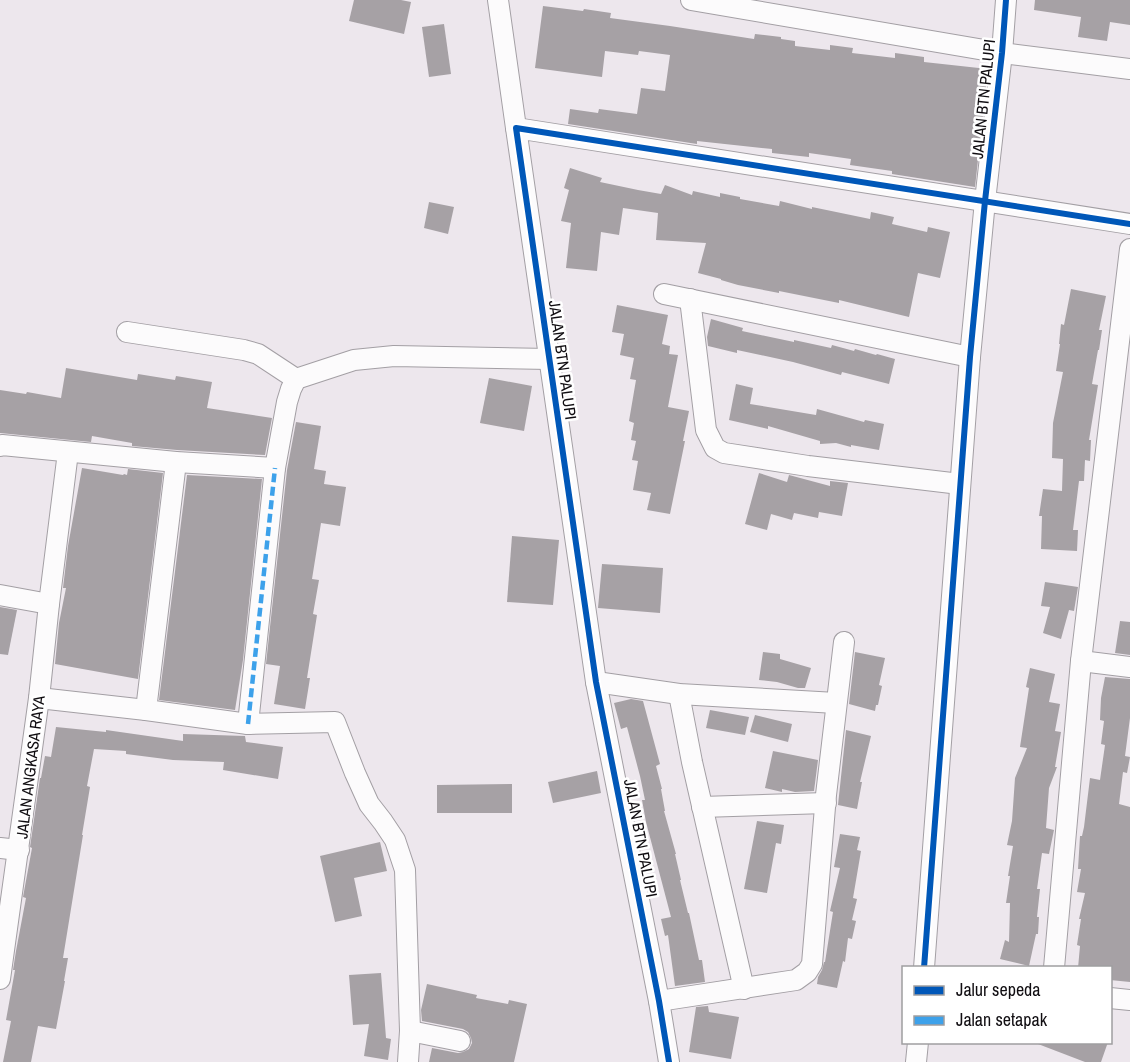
<svg xmlns="http://www.w3.org/2000/svg" width="1130" height="1062" font-family="'Archivo Narrow',sans-serif">
	<style>
		.building { fill: #a6a1a5 }
		.lines { fill: none; stroke-linecap: round; stroke-linejoin: round }
		.minor-casing { stroke: #a39fa4; stroke-width: 22 }
		.minor { stroke: #fcfbfc; stroke-width: 20 }
		.quiet { stroke: #3da1ea; stroke-width: 4.5; stroke-dasharray: 9 4.5; stroke-linecap: butt }
		.cycleway-casing { stroke: #fff; stroke-width: 10 }
		.cycleway { stroke: #0057b8; stroke-width: 6 }
		.labels { text-anchor: middle; dominant-baseline: central; stroke-width: 5; stroke-linejoin: round; paint-order: stroke }
		.street-label { font-size: 16px; fill: #100d11; stroke: #fff }
	</style>
	<rect width="100%" height="100%" fill="#ede7ed"/>
	<g class="building">
		<path d="M 354,0 L 401,0 L 411,2 L 404,34 L 349,21 Z"/>
		<path d="M 1035,0 L 1130,0 L 1130,25 L 1110,22 L 1107,41 L 1078,37 L 1081,17 L 1034,10 Z"/>
		<path d="M 543,6 L 583,11 L 584,9 L 611,13 L 610,18 L 670,26 L 754,39 L 755,34 L 781,37 L 781,39 L 795,41 L 795,46 L 830,50 L 830,45 L 853,48 L 852,53 L 895,58 L 895,53 L 924,57 L 924,62 L 988,69 L 975,187 L 892,174 L 892,171 L 850,165 L 851,159 L 809,153 L 809,157 L 772,153 L 772,149 L 697,141 L 697,144 L 568,124 L 570,109 L 598,113 L 599,109 L 637,114 L 641,88 L 665,91 L 670,55 L 639,51 L 638,55 L 605,51 L 602,77 L 535,68 Z"/>
		<path d="M 444,24 L 451,74 L 429,77 L 422,27 Z"/>
		<path d="M 570,168 L 602,178 L 600,182 L 638,190 L 661,194 L 665,185 L 692,195 L 693,191 L 720,197 L 720,193 L 740,197 L 740,199 L 779,206 L 780,201 L 812,209 L 812,207 L 870,219 L 871,212 L 894,217 L 892,224 L 927,232 L 928,227 L 950,232 L 940,278 L 918,273 L 909,317 L 839,300 L 839,303 L 779,291 L 779,293 L 738,285 L 721,280 L 721,279 L 698,273 L 706,243 L 656,240 L 658,213 L 623,208 L 619,235 L 601,232 L 597,271 L 566,268 L 571,223 L 561,221 L 569,190 L 564,188 Z"/>
		<path d="M 429,202 L 454,207 L 448,234 L 424,228 Z"/>
		<path d="M 1071,289 L 1106,296 L 1099,330 L 1102,330 L 1099,350 L 1098,350 L 1092,384 L 1098,385 L 1089,440 L 1091,440 L 1090,461 L 1085,460 L 1084,481 L 1079,481 L 1073,530 L 1078,530 L 1077,551 L 1041,549 L 1042,516 L 1039,516 L 1043,489 L 1062,491 L 1063,459 L 1052,458 L 1053,423 L 1063,372 L 1056,371 L 1060,344 L 1059,344 L 1061,324 L 1064,325 Z"/>
		<path d="M 617,305 L 668,315 L 662,344 L 670,346 L 669,354 L 678,355 L 668,407 L 689,411 L 683,441 L 685,441 L 670,514 L 647,510 L 651,493 L 633,490 L 638,461 L 632,460 L 636,441 L 631,440 L 634,423 L 629,421 L 636,380 L 630,379 L 634,358 L 620,355 L 624,334 L 612,332 Z"/>
		<path d="M 711,319 L 743,328 L 742,331 L 794,342 L 794,340 L 831,348 L 832,345 L 854,351 L 855,349 L 876,355 L 877,354 L 895,359 L 889,384 L 842,372 L 841,375 L 793,362 L 737,350 L 737,353 L 708,346 L 707,337 Z"/>
		<path d="M 66,368 L 137,380 L 138,374 L 175,380 L 176,376 L 212,382 L 207,408 L 272,418 L 265,455 L 177,450 L 132,446 L 132,443 L 92,436 L 91,442 L 0,433 L 0,390 L 26,394 L 27,392 L 61,398 Z"/>
		<path d="M 489,378 L 532,386 L 524,431 L 480,423 Z"/>
		<path d="M 736,384 L 753,388 L 750,404 L 816,415 L 817,409 L 864,422 L 865,420 L 884,424 L 879,450 L 851,445 L 851,447 L 836,443 L 820,444 L 820,441 L 768,426 L 768,429 L 729,420 Z"/>
		<path d="M 296,422 L 321,426 L 314,469 L 326,471 L 324,484 L 346,487 L 340,526 L 321,523 L 312,579 L 319,580 L 313,614 L 317,615 L 307,678 L 310,678 L 305,709 L 274,704 L 280,666 L 266,664 L 287,470 Z"/>
		<path d="M 82,468 L 123,475 L 124,474 L 127,475 L 128,469 L 163,473 L 138,679 L 55,664 L 59,623 L 66,588 L 63,588 L 68,546 Z"/>
		<path d="M 759,473 L 787,482 L 789,475 L 830,486 L 830,481 L 848,483 L 842,516 L 819,512 L 818,518 L 794,513 L 792,520 L 771,514 L 767,530 L 745,524 Z"/>
		<path d="M 187,475 L 262,479 L 243,660 L 235,710 L 159,700 Z"/>
		<path d="M 512,536 L 559,540 L 553,605 L 507,602 Z"/>
		<path d="M 602,564 L 663,568 L 660,613 L 598,608 Z"/>
		<path d="M 1045,582 L 1078,587 L 1074,611 L 1069,610 L 1061,639 L 1043,633 L 1050,607 L 1041,606 Z"/>
		<path d="M 0,607 L 17,610 L 8,655 L 0,654 Z"/>
		<path d="M 1120,621 L 1130,622 L 1130,655 L 1115,653 Z"/>
		<path d="M 763,652 L 780,654 L 780,659 L 811,668 L 805,688 L 798,688 L 777,682 L 759,680 Z"/>
		<path d="M 855,652 L 885,658 L 879,685 L 882,686 L 878,705 L 876,705 L 875,711 L 849,704 Z"/>
		<path d="M 1030,668 L 1055,674 L 1049,702 L 1060,704 L 1055,731 L 1061,732 L 1055,767 L 1057,767 L 1049,788 L 1046,828 L 1054,830 L 1049,854 L 1042,853 L 1037,889 L 1040,889 L 1037,917 L 1039,917 L 1038,934 L 1036,934 L 1029,966 L 1000,959 L 1005,940 L 1009,942 L 1010,903 L 1006,903 L 1010,876 L 1008,876 L 1013,846 L 1007,845 L 1012,821 L 1015,778 L 1027,748 L 1020,747 L 1029,688 L 1026,687 Z"/>
		<path d="M 1105,677 L 1130,679 L 1130,718 L 1125,756 L 1130,757 L 1127,773 L 1123,772 L 1119,804 L 1130,807 L 1130,982 L 1110,980 L 1110,968 L 1078,968 L 1080,946 L 1077,945 L 1081,919 L 1079,919 L 1085,893 L 1077,892 L 1081,869 L 1078,869 L 1080,836 L 1082,836 L 1084,827 L 1090,778 L 1100,780 L 1105,745 L 1101,744 L 1104,721 L 1100,720 L 1101,698 Z"/>
		<path d="M 631,699 L 643,701 L 660,764 L 656,766 L 662,789 L 661,789 L 665,811 L 664,811 L 676,854 L 675,854 L 681,880 L 680,880 L 688,913 L 689,913 L 699,960 L 702,960 L 705,982 L 675,986 L 668,935 L 665,936 L 661,919 L 671,917 L 646,822 L 642,800 L 645,800 L 640,776 L 627,727 L 621,729 L 614,703 Z"/>
		<path d="M 710,710 L 749,717 L 745,735 L 706,728 Z"/>
		<path d="M 755,715 L 792,724 L 788,742 L 750,732 Z"/>
		<path d="M 56,727 L 106,732 L 106,730 L 183,741 L 183,734 L 245,736 L 246,742 L 283,747 L 278,779 L 223,770 L 224,762 L 173,760 L 126,754 L 126,751 L 94,749 L 87,786 L 90,787 L 82,835 L 83,835 L 63,958 L 68,958 L 64,981 L 65,981 L 56,1029 L 38,1026 L 31,1062 L 3,1062 L 11,1021 L 6,1020 L 15,970 L 13,970 L 16,951 L 26,898 L 23,897 L 32,848 L 30,847 L 40,778 L 41,778 L 45,756 L 51,757 Z"/>
		<path d="M 846,730 L 871,736 L 860,782 L 862,782 L 857,809 L 838,805 Z"/>
		<path d="M 773,751 L 818,760 L 814,791 L 795,792 L 782,789 L 782,792 L 765,788 Z"/>
		<path d="M 597,771 L 601,793 L 553,803 L 548,782 Z"/>
		<path d="M 512,784 L 512,813 L 437,813 L 437,785 Z"/>
		<path d="M 757,821 L 784,825 L 781,844 L 776,843 L 767,893 L 744,889 Z"/>
		<path d="M 840,834 L 860,837 L 857,850 L 861,851 L 853,898 L 857,899 L 852,920 L 856,921 L 852,939 L 848,938 L 845,962 L 843,961 L 837,988 L 817,984 L 818,977 L 822,970 L 824,962 L 825,962 L 833,912 L 830,911 L 840,868 L 834,867 Z"/>
		<path d="M 380,842 L 387,871 L 354,878 L 362,916 L 335,922 L 320,856 Z"/>
		<path d="M 381,973 L 386,1038 L 391,1039 L 388,1060 L 364,1056 L 369,1024 L 353,1025 L 349,975 Z"/>
		<path d="M 427,984 L 477,995 L 476,998 L 508,1004 L 509,1000 L 527,1004 L 514,1062 L 429,1062 L 432,1048 L 458,1053 L 463,1052 L 469,1049 L 472,1043 L 471,1038 L 468,1032 L 463,1029 L 422,1021 L 421,1010 Z"/>
		<path d="M 708,1006 L 709,1012 L 739,1017 L 731,1059 L 689,1052 L 696,1007 Z"/>
		<path d="M 1038,1042 L 1108,1042 L 1101,1062 L 1085,1062 L 1038,1044 Z"/>
	</g>
	<g class="lines">
		<defs>
			<g id="minor">
				<path d="M 498,0 L 516,128"/>
				<path d="M 691,0 L 1002,53 L 1130,69"/>
				<path d="M 664,294 L 970,357"/>
				<path d="M 690,299 L 706,430 L 715,448 L 724,453 L 808,466 L 960,484"/>
				<path d="M 127,332 L 244,350 L 258,354 L 296,379"/>
				<path d="M 0,446 L 2,445 L 176,462 L 275,468"/>
				<path d="M 0,595 L 49,604 L 39,698 L 0,979"/>
				<path d="M 49,604 L 68,452"/>
				<path d="M 1081,661 L 1130,667"/>
				<path d="M 596,682 L 679,694 L 836,703"/>
				<path d="M 679,694 L 692,762 L 744,989"/>
				<path d="M 39,698 L 146,710 L 248,724 L 335,722 L 355,773 L 369,804 L 383,822 L 395,840 L 405,870 L 410,1031 L 408,1062"/>
				<path d="M 146,710 L 176,462"/>
				<path d="M 248,724 L 275,468 L 287,402 L 291,389 L 296,379 L 354,360 L 394,356 L 549,359"/>
				<path d="M 702,807 L 826,803"/>
				<path d="M 0,848 L 19,850"/>
				<path d="M 924,968 L 970,357 L 985,201 L 1002,53 L 1006,0"/>
				<path d="M 1054,968 L 1081,661 L 1130,249"/>
				<path d="M 1110,998 L 1130,1000"/>
				<path d="M 659,1001 L 796,980 L 807,972 L 812,964 L 826,795 L 844,642"/>
				<path d="M 410,1031 L 460,1041"/>
				<path d="M 669,1062 L 659,1001 L 596,682 L 516,128 L 1130,224"/>
				<path d="M 916,1062 L 918,1042"/>
			</g>
		</defs>
		<use href="#minor" class="minor-casing"/>
		<use href="#minor" class="minor"/>
		<path class="quiet" d="M 248,724 L 275,468"/>
		<defs>
			<g id="cycleway">
				<path d="M 924,968 L 970,357 L 985,201 L 1002,53 L 1006,0"/>
				<path d="M 669,1062 L 659,1001 L 596,682 L 516,128 L 1130,224"/>
			</g>
		</defs>
		<use href="#cycleway" class="cycleway-casing"/>
		<use href="#cycleway" class="cycleway"/>
	</g>
	<g class="labels">
		<g class="street-label">
			<text transform="translate(983 99) rotate(-84)">JALAN BTN PALUPI</text>
			<text transform="translate(563 360) rotate(82)">JALAN BTN PALUPI</text>
			<text transform="translate(30 767) rotate(-83)">JALAN ANGKASA RAYA</text>
			<text transform="translate(641 838) rotate(79)">JALAN BTN PALUPI</text>
		</g>
	</g>
	<rect x="902" y="966" width="210" height="78" fill="#ffffff" stroke="#9f9ea0" stroke-width="1.5"/>
	<rect x="914" y="986" width="30" height="9" fill="#0057b8" stroke="#9f9ea0" stroke-width="1.5"/>
	<text x="956" y="996" font-size="18" fill="#100d11">Jalur sepeda</text>
	<rect x="914" y="1016" width="30" height="9" fill="#3da1ea" stroke="#9f9ea0" stroke-width="1.5"/>
	<text x="956" y="1026" font-size="18" fill="#100d11">Jalan setapak</text>
</svg>
